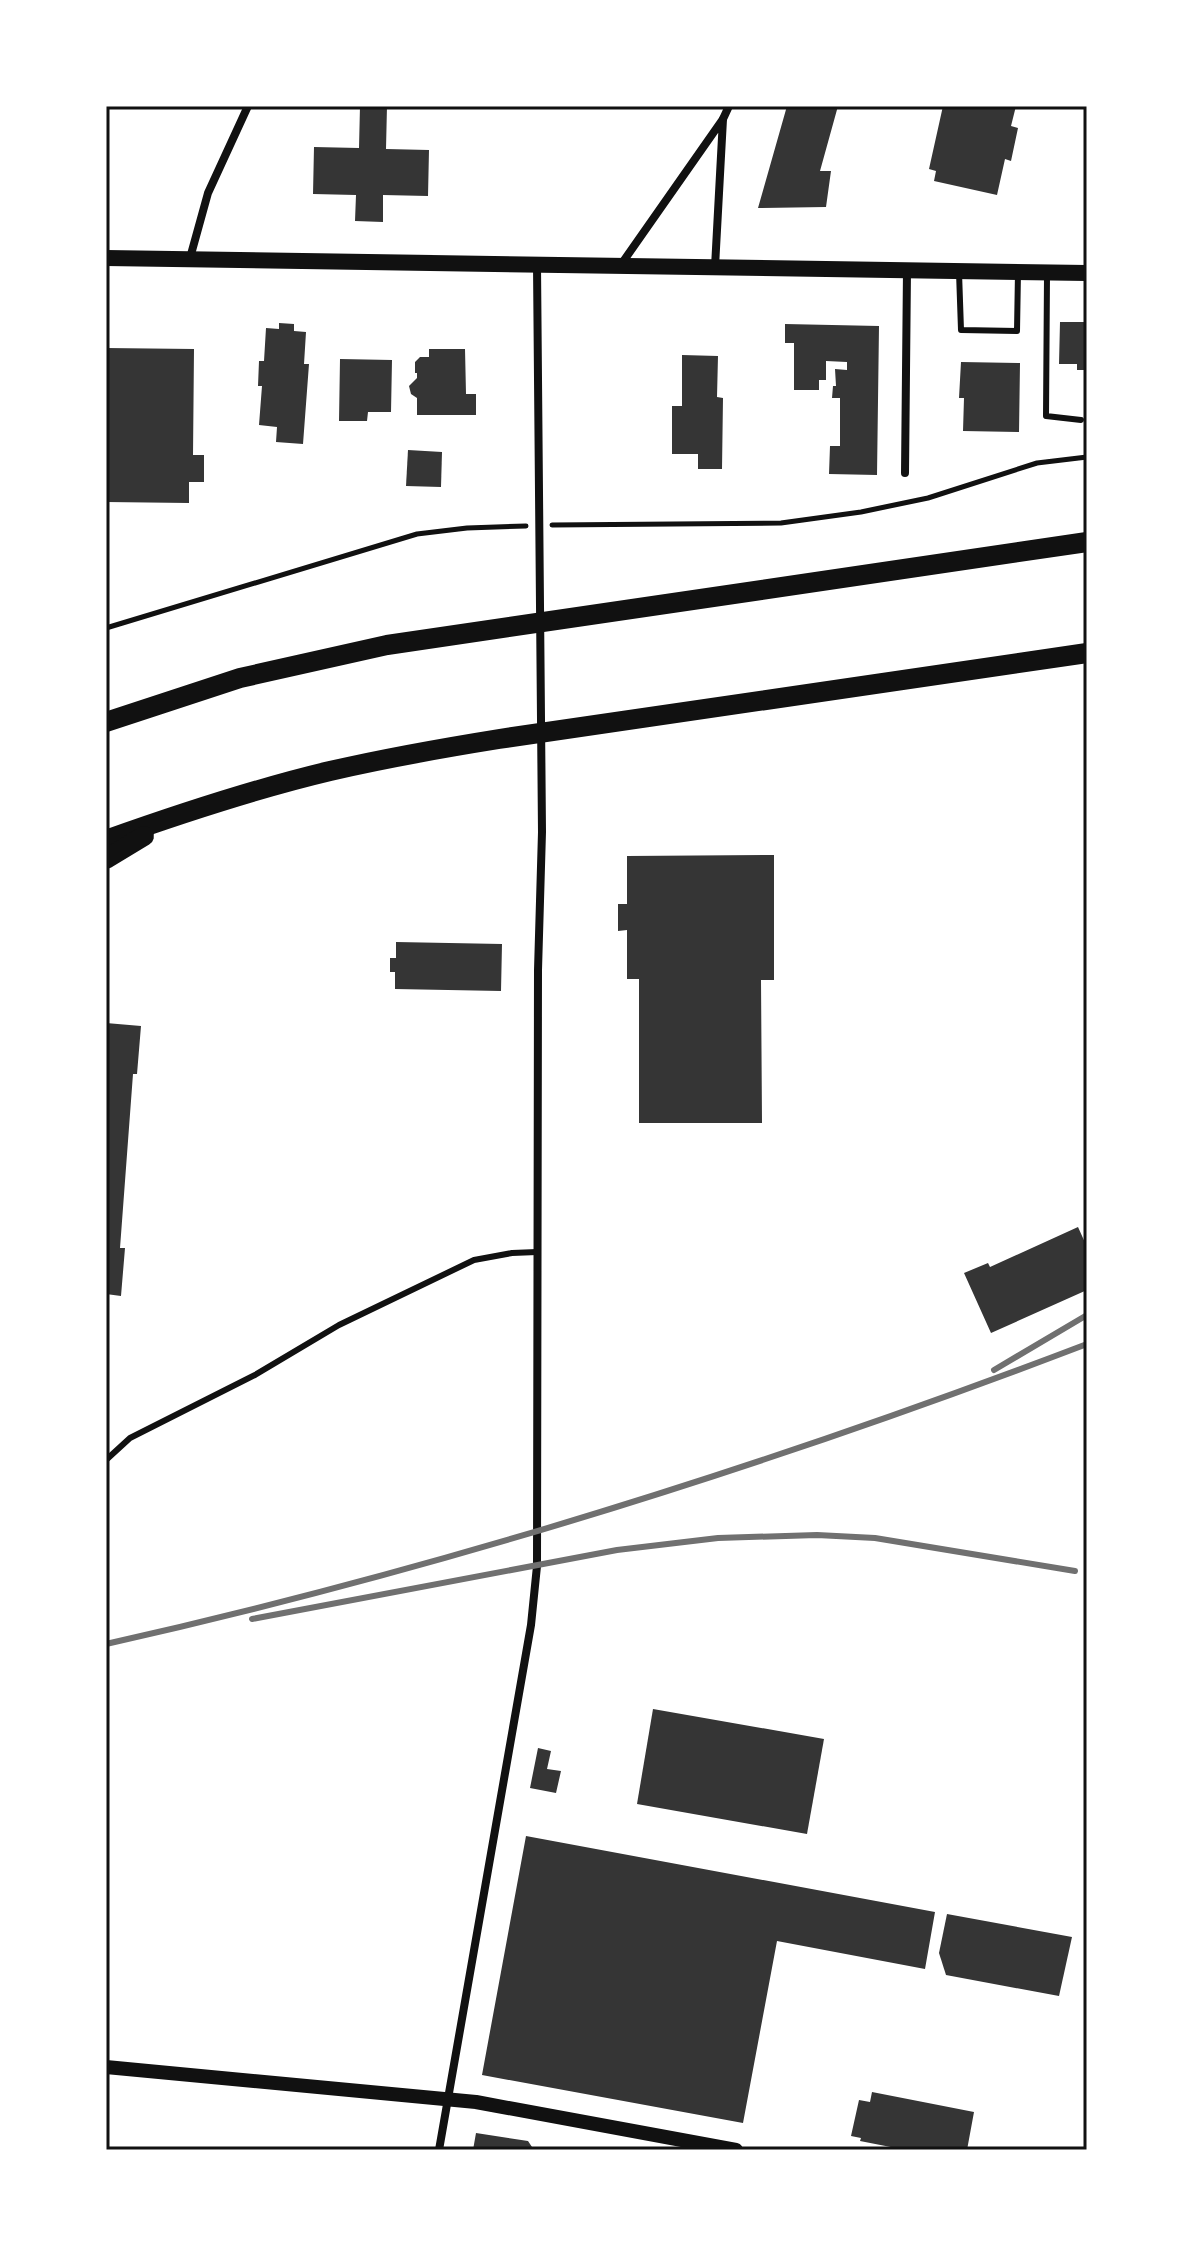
<svg xmlns="http://www.w3.org/2000/svg" width="1193" height="2256" font-family="'Varela Round',sans-serif">
	<style>
		.building { fill: #353535 }
		.lines { fill: none; stroke-linecap: round; stroke-linejoin: round }
		.path { stroke: #111; stroke-width: 5 }
		.service { stroke: #111; stroke-width: 6 }
		.minor { stroke: #111; stroke-width: 8 }
		.tertiary { stroke: #111; stroke-width: 14 }
		.secondary { stroke: #111; stroke-width: 16 }
		.motorway { stroke: #111; stroke-width: 20 }
		.rail { stroke: #707070; stroke-width: 6 }
		.neatline { fill: none; stroke: #111; stroke-width: 3 }
	</style>
	<rect width="100%" height="100%" fill="#fff"/>
	<g class="building">
		<path d="M 360,106 L 387,106 L 386,149 L 429,150 L 428,196 L 383,195 L 383,222 L 355,221 L 356,195 L 313,194 L 314,147 L 359,148 Z"/>
		<path d="M 787,106 L 838,106 L 820,171 L 831,171 L 826,207 L 758,208 Z"/>
		<path d="M 943,106 L 1016,106 L 1011,126 L 1018,128 L 1011,161 L 1005,159 L 997,195 L 934,181 L 936,171 L 929,169 Z"/>
		<path d="M 1060,322 L 1087,322 L 1087,370 L 1077,370 L 1077,364 L 1059,364 Z"/>
		<path d="M 279,323 L 294,324 L 294,331 L 306,332 L 304,364 L 309,364 L 303,444 L 276,442 L 277,427 L 259,425 L 262,386 L 258,386 L 259,361 L 264,361 L 266,328 L 279,329 Z"/>
		<path d="M 785,324 L 879,326 L 877,475 L 829,474 L 830,446 L 840,446 L 840,398 L 832,398 L 833,386 L 836,386 L 835,369 L 847,370 L 847,362 L 826,361 L 826,380 L 819,380 L 819,390 L 794,390 L 794,343 L 785,343 Z"/>
		<path d="M 106,348 L 194,349 L 193,455 L 204,455 L 204,482 L 189,482 L 189,503 L 106,502 Z"/>
		<path d="M 429,349 L 465,349 L 466,394 L 476,394 L 476,415 L 417,415 L 417,398 L 411,394 L 409,386 L 417,378 L 417,373 L 415,373 L 415,362 L 420,357 L 429,357 Z"/>
		<path d="M 682,355 L 718,356 L 717,397 L 723,398 L 722,469 L 698,469 L 698,454 L 672,454 L 672,406 L 682,406 Z"/>
		<path d="M 340,359 L 392,360 L 391,412 L 368,412 L 367,421 L 339,421 Z"/>
		<path d="M 961,362 L 1020,363 L 1019,432 L 963,431 L 964,398 L 959,398 Z"/>
		<path d="M 408,450 L 442,452 L 441,487 L 406,486 Z"/>
		<path d="M 774,855 L 774,980 L 761,980 L 762,1123 L 639,1123 L 639,979 L 627,979 L 627,930 L 618,931 L 618,904 L 627,904 L 627,856 Z"/>
		<path d="M 396,942 L 502,944 L 501,991 L 395,989 L 395,972 L 390,972 L 390,958 L 396,958 Z"/>
		<path d="M 106,1023 L 141,1026 L 137,1074 L 133,1074 L 120,1248 L 125,1248 L 121,1296 L 106,1294 Z"/>
		<path d="M 1078,1227 L 1087,1247 L 1087,1290 L 991,1333 L 964,1273 L 988,1263 L 990,1267 Z"/>
		<path d="M 653,1709 L 824,1739 L 807,1834 L 637,1804 Z"/>
		<path d="M 538,1748 L 551,1751 L 547,1769 L 561,1771 L 556,1793 L 530,1788 Z"/>
		<path d="M 526,1836 L 935,1912 L 925,1969 L 777,1941 L 743,2123 L 482,2075 Z"/>
		<path d="M 947,1914 L 1072,1937 L 1059,1996 L 946,1975 L 939,1953 Z"/>
		<path d="M 872,2092 L 974,2112 L 967,2150 L 906,2150 L 860,2141 L 861,2138 L 851,2136 L 859,2100 L 870,2102 Z"/>
		<path d="M 476,2133 L 528,2141 L 532,2147 L 541,2150 L 473,2150 Z"/>
	</g>
	<g class="lines">
		<g class="path">
			<path d="M 552,525 L 781,523 L 861,512 L 928,498 L 1037,463 L 1087,457"/>
			<path d="M 106,628 L 417,534 L 467,528 L 526,526"/>
		</g>
		<g class="service">
			<path d="M 959,272 L 961,330 L 1017,331 L 1018,272"/>
			<path d="M 1047,276 L 1046,416 L 1081,420"/>
			<path d="M 106,1460 L 130,1438 L 255,1375 L 339,1325 L 474,1260 L 512,1253 L 537,1252"/>
		</g>
		<g class="minor">
			<path d="M 723,119 L 729,106"/>
			<path d="M 190,258 L 208,193 L 248,106"/>
			<path d="M 620,266 L 723,119 L 715,267"/>
			<path d="M 905,473 L 907,270"/>
			<path d="M 439,2150 L 531,1625 L 537,1566 L 538,970 L 542,832 L 537,265"/>
		</g>
		<path class="tertiary" d="M 106,2067 L 476,2102 L 736,2150"/>
		<path class="secondary" d="M 106,258 L 1087,273"/>
		<g class="motorway">
			<path d="M 106,722 L 240,678 L 387,645 L 1087,542"/>
			<path d="M 106,840 C 179,814 254,789 330,771 C 386,758 443,748 499,739 L 1087,653"/>
			<path d="M 106,859 L 144,836"/>
		</g>
		<g class="rail">
			<path d="M 994,1370 L 1087,1315"/>
			<path d="M 252,1619 L 617,1550 L 718,1538 L 817,1535 L 875,1538 L 1075,1571"/>
			<path d="M 106,1644 C 440,1569 767,1466 1087,1344"/>
		</g>
	</g>
	<rect width="1193" height="2256" fill="none" stroke="#ffffff" stroke-width="216"/>
	<rect x="108" y="108" width="977" height="2040" class="neatline"/>
</svg>
